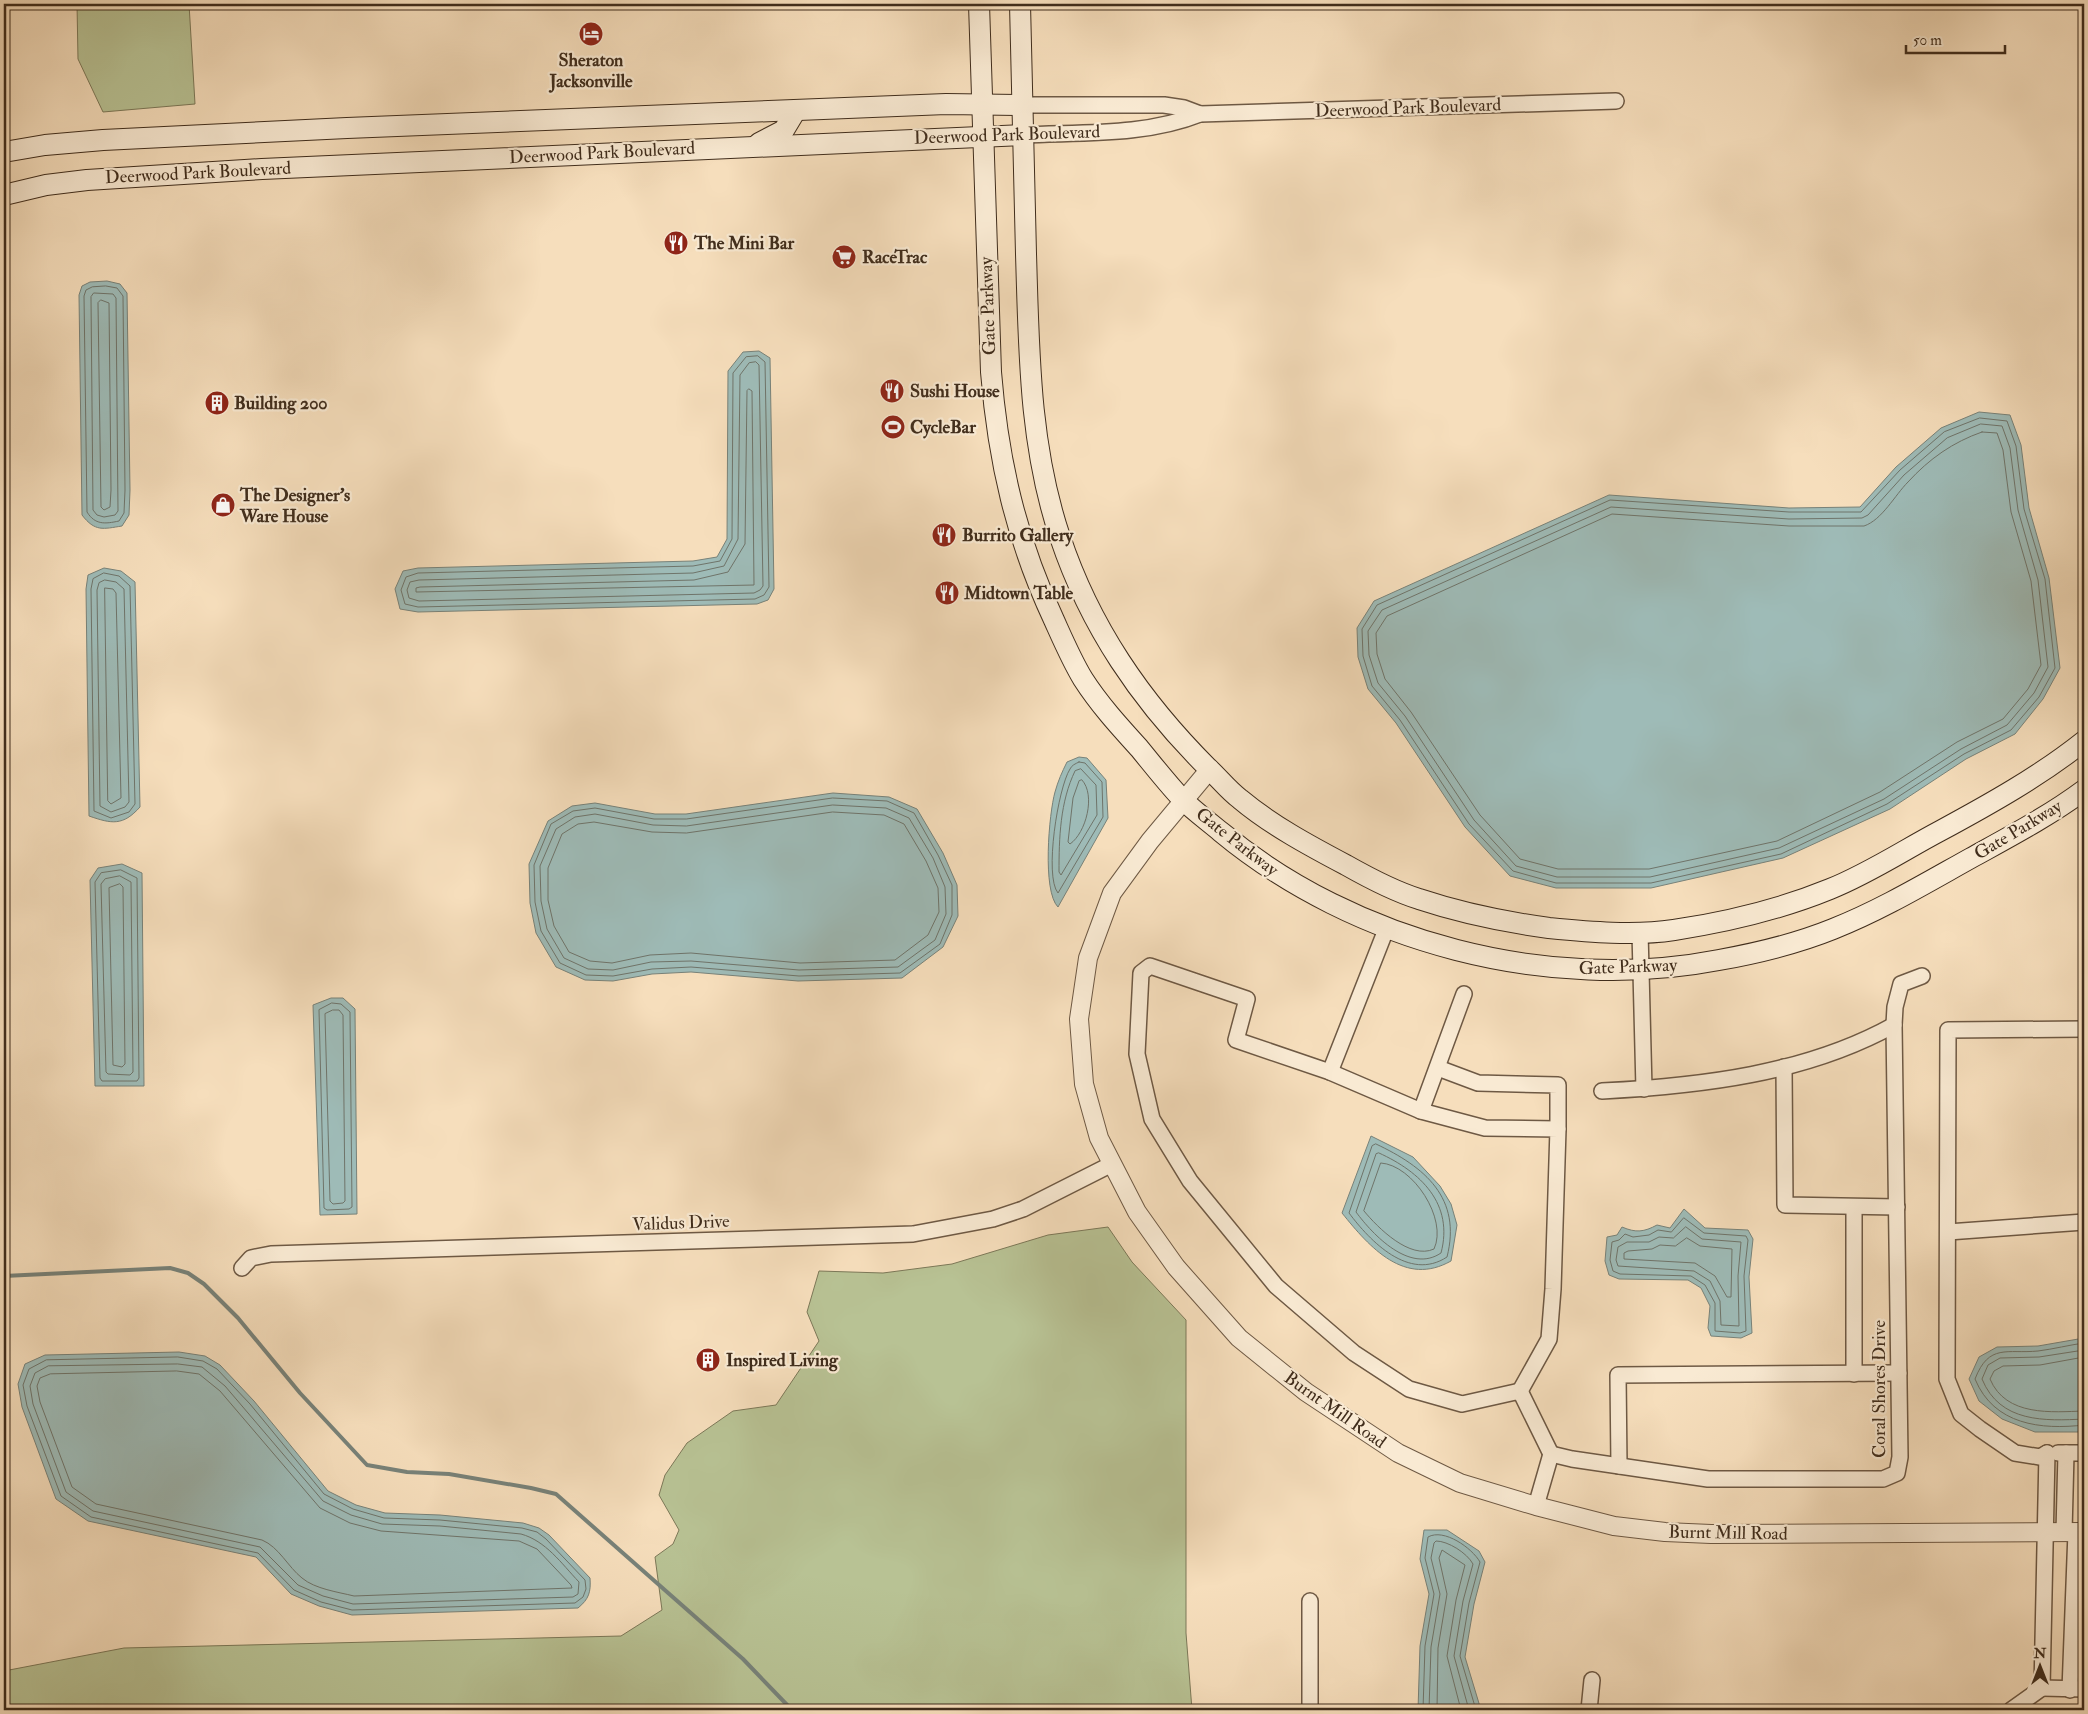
<svg xmlns="http://www.w3.org/2000/svg" width="2088" height="1714" font-family="'IM FELL Double Pica',serif">
	<style>
		.green { fill: #b8c294; stroke: #7c7858 }
		.water { fill: #9ebbb7; stroke: #788279 }
		.lines { fill: none; stroke-linecap: round; stroke-linejoin: round }
		.shore { stroke: #6f746a; stroke-width: 1 }
		.stream { stroke: #788279; stroke-width: 4 }
		.minor-casing { stroke: #6e5944; stroke-width: 18 }
		.tertiary-casing { stroke: #6e5944; stroke-width: 20 }
		.secondary-casing { stroke: #402d1c; stroke-width: 22 }
		.minor { stroke: #f9ead3; stroke-width: 15 }
		.tertiary { stroke: #f9ead3; stroke-width: 18 }
		.secondary { stroke: #f9ead3; stroke-width: 20 }
		.labels { text-anchor: middle; dominant-baseline: central; stroke-width: 4.5; stroke-linejoin: round; paint-order: stroke }
		.poi-label { font-size: 18px; font-weight: bold; fill: #402d1c; stroke: #f9ead3; text-anchor: start }
		.street-label { font-size: 18px; fill: #402d1c; stroke: #f9ead3 }
	</style>
	<rect width="100%" height="100%" fill="#f6debc"/>
	<filter id="stains"><feTurbulence type="fractalNoise" baseFrequency=".004" numOctaves="4"/><feColorMatrix values="0 0 0 0 .2 0 0 0 0 .09 0 0 0 0 .02 0 0 0 .5 -.17"/></filter>
	<radialGradient id="worn" r=".72"><stop offset=".6" stop-color="#630" stop-opacity="0"/><stop offset="1" stop-color="#630" stop-opacity=".3"/></radialGradient>
	<g class="green">
		<path d="M 77,4 L 189,4 L 195,104 L 103,112 L 78,59 Z"/>
		<path d="M 1108,1227 L 1132,1262 L 1186,1320 L 1186,1633 L 1192,1710 L 4,1710 L 4,1671 L 124,1648 L 621,1636 L 662,1610 L 655,1557 L 673,1544 L 679,1530 L 659,1495 L 665,1475 L 687,1443 L 733,1411 L 776,1405 L 819,1341 L 807,1312 L 819,1271 L 883,1273 L 952,1264 L 1048,1235 Z"/>
	</g>
	<g class="water">
		<path d="M 107,281 L 120,284 L 127,293 L 130,490 L 129,515 L 122,526 C 103,529 95,532 82,515 L 79,295 L 82,286 L 90,282 Z"/>
		<path d="M 759,351 L 770,358 L 774,589 L 768,600 L 757,604 L 418,612 L 400,609 L 395,589 L 403,571 L 418,568 L 693,561 L 717,557 L 727,539 L 728,371 L 743,352 Z"/>
		<path d="M 1979,412 L 2010,415 L 2021,445 L 2029,508 L 2049,578 L 2060,668 L 2043,699 L 2015,734 L 1966,759 L 1890,809 L 1783,858 L 1651,888 L 1556,888 L 1510,876 L 1465,827 L 1396,723 L 1368,689 L 1358,657 L 1357,628 L 1374,601 L 1609,495 L 1789,508 L 1860,507 L 1896,467 L 1941,428 Z"/>
		<path d="M 104,568 L 121,571 L 135,582 L 140,807 C 123,826 112,824 89,816 L 86,589 L 88,575 Z"/>
		<path d="M 1079,757 L 1087,758 L 1106,780 L 1108,818 L 1058,907 C 1042,891 1049,813 1055,792 C 1058,781 1062,772 1067,762 Z"/>
		<path d="M 833,793 L 889,797 L 917,809 L 943,853 L 957,885 L 958,916 L 943,947 L 902,978 L 798,981 L 691,972 L 652,974 L 613,981 L 585,980 L 556,967 L 536,933 L 530,903 L 529,864 L 548,821 L 572,806 L 595,803 L 655,814 L 686,814 Z"/>
		<path d="M 122,864 L 142,873 L 144,1086 L 95,1086 L 90,880 L 98,868 Z"/>
		<path d="M 331,998 L 343,998 L 355,1009 L 357,1214 L 320,1215 L 313,1005 Z"/>
		<path d="M 1371,1136 L 1413,1157 L 1440,1186 L 1451,1204 L 1457,1225 L 1451,1261 C 1405,1287 1370,1248 1342,1213 Z"/>
		<path d="M 1684,1209 L 1705,1228 L 1748,1230 L 1753,1239 L 1749,1277 L 1752,1333 L 1741,1338 L 1711,1336 L 1708,1328 L 1710,1306 L 1701,1288 L 1688,1280 L 1619,1279 L 1609,1275 L 1605,1261 L 1607,1237 L 1617,1235 L 1622,1227 C 1636,1233 1644,1232 1657,1225 L 1670,1228 Z"/>
		<path d="M 2084,1338 L 2084,1429 L 2078,1432 L 2035,1432 L 2002,1419 L 1979,1401 L 1969,1379 L 1979,1357 L 1997,1347 L 2038,1346 Z"/>
		<path d="M 179,1352 L 205,1356 L 220,1365 L 254,1401 L 328,1491 L 356,1505 L 385,1513 L 440,1515 L 523,1523 L 539,1528 L 549,1535 L 590,1578 C 591,1592 589,1599 578,1608 L 352,1615 L 319,1606 L 291,1594 L 256,1557 L 88,1521 L 56,1499 L 22,1407 L 18,1384 L 25,1364 L 45,1355 Z"/>
		<path d="M 1424,1530 L 1447,1530 L 1479,1551 L 1485,1562 L 1474,1604 L 1465,1657 L 1481,1710 L 1418,1710 L 1420,1646 L 1429,1594 L 1420,1559 Z"/>
	</g>
	<g class="lines">
		<g class="shore">
			<path d="M 106,286 L 117,288 L 123,296 L 125,490 L 124,513 L 119,521 C 105,524 95,525 87,512 L 84,296 L 86,290 L 92,287 Z"/>
			<path d="M 94,293 L 113,294 L 116,298 L 118,511 L 115,515 L 104,517 L 97,515 L 93,510 L 91,297 Z"/>
			<path d="M 101,300 L 109,303 L 111,490 L 110,507 L 104,510 L 101,507 L 98,303 Z"/>
			<path d="M 758,356 L 765,362 L 769,587 L 764,595 L 755,599 L 418,607 L 405,604 L 401,590 L 406,577 L 418,573 L 693,566 L 720,561 L 732,539 L 733,373 L 746,357 Z"/>
			<path d="M 756,362 L 759,365 L 763,586 L 760,590 L 754,593 L 419,601 L 409,598 L 407,590 L 410,582 L 419,580 L 693,573 L 724,566 L 738,539 L 740,375 L 749,363 Z"/>
			<path d="M 749,389 L 752,391 L 754,585 L 416,592 L 416,588 L 420,587 L 694,580 L 728,572 L 745,544 L 747,391 Z"/>
			<path d="M 1980,418 L 2007,421 L 2016,446 L 2024,509 L 2045,579 L 2055,668 L 2039,697 L 2011,730 L 1964,754 L 1887,804 L 1781,854 L 1651,883 L 1556,883 L 1513,871 L 1469,824 L 1400,720 L 1372,686 L 1363,656 L 1362,629 L 1377,605 L 1610,500 L 1789,512 L 1861,512 L 1900,470 L 1944,432 Z"/>
			<path d="M 1981,424 L 2002,426 L 2010,448 L 2018,510 L 2038,580 L 2048,667 L 2034,693 L 2007,725 L 1961,749 L 1884,799 L 1779,848 L 1650,877 L 1557,877 L 1516,866 L 1474,820 L 1405,716 L 1378,683 L 1369,655 L 1368,631 L 1382,610 L 1611,507 L 1789,519 L 1862,518 L 1868,515 L 1904,475 L 1947,438 Z"/>
			<path d="M 1982,432 L 1997,433 L 2003,450 L 2011,512 L 2031,581 L 2041,665 L 2028,689 L 2003,719 L 1957,742 L 1880,792 L 1777,841 L 1649,869 L 1558,869 L 1520,859 L 1480,815 L 1411,712 L 1385,679 L 1377,654 L 1376,633 L 1387,616 L 1612,514 L 1789,526 L 1864,526 C 1882,520 1895,495 1908,482 C 1929,459 1953,442 1982,432 Z"/>
			<path d="M 104,573 L 119,576 L 130,586 L 135,804 L 129,812 L 111,818 L 94,811 L 91,589 L 93,579 Z"/>
			<path d="M 105,580 L 116,582 L 124,589 L 129,802 L 125,807 L 111,812 L 100,806 L 97,590 L 99,583 Z"/>
			<path d="M 105,588 L 113,589 L 116,593 L 121,798 L 111,804 L 108,801 Z"/>
			<path d="M 1079,762 L 1085,763 L 1102,782 L 1103,817 L 1058,893 C 1044,876 1058,788 1070,769 C 1072,765 1075,764 1079,762 Z"/>
			<path d="M 1081,769 L 1096,785 L 1097,815 L 1061,875 L 1059,872 C 1059,838 1060,802 1075,771 Z"/>
			<path d="M 1082,780 C 1096,795 1086,833 1070,844 L 1068,842 L 1073,798 L 1079,781 Z"/>
			<path d="M 833,798 L 887,801 L 914,813 L 938,855 L 952,885 L 952,915 L 940,944 L 900,973 L 799,976 L 691,967 L 652,969 L 613,976 L 586,975 L 560,963 L 541,931 L 535,902 L 534,865 L 551,824 L 573,811 L 595,808 L 654,819 L 686,819 Z"/>
			<path d="M 833,805 L 886,808 L 909,818 L 933,858 L 945,887 L 946,914 L 935,940 L 898,967 L 799,970 L 691,961 L 651,962 L 613,970 L 588,969 L 564,958 L 547,929 L 541,901 L 540,866 L 556,829 L 575,817 L 595,814 L 653,825 L 686,826 Z"/>
			<path d="M 833,812 L 884,815 L 904,824 L 926,861 L 938,888 L 939,912 L 928,935 L 895,960 L 800,963 L 691,953 L 650,955 L 612,963 L 590,961 L 569,952 L 554,926 L 548,900 L 548,868 L 562,834 L 578,824 L 594,822 L 652,832 L 686,833 Z"/>
			<path d="M 121,870 L 137,878 L 139,1078 L 137,1081 L 102,1081 L 100,1078 L 95,882 L 101,873 Z"/>
			<path d="M 120,876 L 131,882 L 133,1072 L 130,1075 L 108,1074 L 106,1072 L 101,884 L 105,879 Z"/>
			<path d="M 120,884 L 123,887 L 125,1064 L 122,1067 L 113,1065 L 109,888 Z"/>
			<path d="M 332,1003 L 341,1004 L 350,1012 L 352,1207 L 349,1209 L 327,1210 L 324,1208 L 319,1010 Z"/>
			<path d="M 333,1010 L 339,1010 L 343,1015 L 345,1201 L 343,1203 L 333,1204 L 330,1201 L 325,1014 Z"/>
			<path d="M 1376,1144 C 1425,1167 1462,1198 1447,1257 C 1409,1282 1370,1241 1349,1213 L 1372,1146 Z"/>
			<path d="M 1379,1153 C 1421,1172 1454,1204 1441,1253 C 1410,1274 1373,1235 1356,1212 L 1376,1154 Z"/>
			<path d="M 1381,1163 C 1413,1165 1448,1219 1434,1249 C 1410,1260 1378,1228 1364,1211 Z"/>
			<path d="M 1684,1218 L 1704,1233 L 1746,1236 L 1748,1240 L 1744,1276 L 1746,1331 L 1740,1333 L 1715,1331 L 1715,1303 L 1705,1285 L 1691,1276 L 1620,1274 L 1613,1271 L 1610,1260 L 1612,1242 L 1619,1240 L 1625,1234 L 1633,1237 L 1649,1235 L 1658,1230 L 1671,1232 Z"/>
			<path d="M 1686,1227 L 1702,1239 L 1741,1242 L 1738,1276 L 1739,1326 L 1721,1325 L 1720,1301 L 1710,1281 L 1694,1271 L 1618,1266 L 1616,1260 L 1618,1247 L 1627,1242 L 1649,1242 L 1659,1237 L 1673,1238 Z"/>
			<path d="M 1687,1238 L 1700,1246 L 1732,1249 L 1731,1297 L 1727,1297 L 1715,1276 L 1695,1263 L 1624,1259 L 1624,1253 L 1628,1251 L 1652,1249 L 1660,1245 L 1675,1246 Z"/>
			<path d="M 2084,1343 C 2069,1345 2054,1349 2038,1351 C 2007,1354 1989,1343 1975,1379 C 1994,1425 2041,1430 2084,1425"/>
			<path d="M 2084,1350 L 2039,1357 L 2000,1358 L 1988,1365 L 1982,1379 C 2000,1423 2045,1421 2084,1419"/>
			<path d="M 178,1357 L 203,1361 L 217,1369 L 250,1404 L 324,1494 L 353,1509 L 384,1518 L 440,1520 L 522,1528 L 537,1532 L 546,1539 L 585,1580 L 586,1589 L 583,1597 L 575,1603 L 352,1610 L 321,1602 L 294,1590 L 258,1553 L 91,1517 L 61,1496 L 27,1406 L 23,1385 L 29,1369 L 46,1360 Z"/>
			<path d="M 2084,1357 L 2040,1365 L 2003,1366 L 1994,1371 L 1990,1379 C 2006,1417 2052,1412 2084,1411"/>
			<path d="M 178,1364 L 202,1367 L 225,1386 L 323,1501 L 351,1515 L 382,1524 L 440,1526 L 521,1534 C 546,1541 561,1563 579,1582 L 578,1594 L 573,1597 L 353,1604 L 323,1596 L 298,1585 L 260,1547 L 93,1511 L 66,1492 L 33,1404 L 30,1386 L 35,1373 L 48,1366 Z"/>
			<path d="M 177,1371 L 199,1374 L 220,1391 L 320,1508 L 350,1523 L 381,1531 L 519,1541 L 537,1549 L 571,1585 L 572,1588 L 354,1596 C 338,1592 315,1589 302,1578 C 288,1567 279,1547 262,1540 L 96,1504 L 72,1487 L 40,1402 L 37,1386 L 40,1378 L 50,1374 Z"/>
			<path d="M 1423,1710 L 1425,1646 L 1434,1594 L 1425,1558 L 1428,1537 C 1444,1528 1472,1548 1480,1562 L 1469,1603 L 1460,1656 L 1476,1710"/>
			<path d="M 1429,1710 L 1431,1647 L 1440,1594 L 1431,1558 L 1434,1543 L 1436,1541 C 1448,1541 1467,1553 1473,1564 L 1463,1601 L 1454,1656 L 1469,1710"/>
			<path d="M 1437,1710 L 1438,1648 L 1447,1594 L 1439,1558 L 1442,1550 L 1465,1565 L 1456,1600 L 1447,1656 L 1461,1710"/>
		</g>
		<path class="stream" d="M 4,1276 L 170,1268 L 188,1273 L 204,1284 L 238,1318 L 300,1393 L 367,1465 L 407,1472 L 449,1474 L 531,1488 L 556,1494 L 743,1659 L 792,1710"/>
		<defs>
			<g id="minor">
				<path d="M 1023,105 L 1164,105 L 1184,108 L 1200,114"/>
				<path d="M 1023,135 C 1082,132 1145,136 1200,114 L 1616,101"/>
				<path d="M 1387,927 L 1330,1072 L 1236,1040 L 1247,999 L 1150,966 L 1141,973 L 1137,1054 L 1152,1119 L 1190,1181 L 1276,1286 L 1354,1353 L 1409,1389 L 1462,1404 L 1520,1391 L 1551,1454"/>
				<path d="M 1640,932 L 1644,1089"/>
				<path d="M 1784,1067 L 1785,1205 L 1897,1207"/>
				<path d="M 1438,1068 L 1478,1083 L 1558,1085 L 1558,1129"/>
				<path d="M 1330,1072 L 1421,1111 L 1485,1128 L 1558,1129 L 1553,1289 L 1549,1339 L 1520,1391"/>
				<path d="M 1602,1091 C 1700,1086 1806,1074 1894,1025"/>
				<path d="M 1421,1111 L 1464,994"/>
				<path d="M 1854,1208 L 1854,1374"/>
				<path d="M 1948,1232 L 2084,1222"/>
				<path d="M 242,1268 L 251,1258 L 271,1254 L 913,1234 L 993,1219 L 1023,1209 L 1112,1164"/>
				<path d="M 2047,1453 L 2040,1457 L 2015,1453 L 1980,1429 L 1961,1414 L 1947,1379 L 1948,1030 L 2084,1029"/>
				<path d="M 2058,1453 L 2084,1453"/>
				<path d="M 1551,1454 L 1572,1459 L 1708,1479 L 1883,1479 L 1897,1473 L 1900,1457 L 1894,1025 L 1895,1007 L 1901,984 L 1922,976"/>
				<path d="M 1619,1466 L 1618,1375 L 1899,1373"/>
				<path d="M 1536,1506 L 1551,1454"/>
				<path d="M 2064,1532 L 2066,1453"/>
				<path d="M 1310,1601 L 1310,1710"/>
				<path d="M 2042,1688 L 2047,1453"/>
				<path d="M 2042,1688 L 2084,1689"/>
				<path d="M 2070,1690 L 2076,1532"/>
				<path d="M 1589,1710 L 1592,1680"/>
				<path d="M 2011,1710 L 2042,1688"/>
			</g>
			<path id="tertiary" d="M 1210,769 L 1150,841 L 1112,893 L 1088,958 L 1079,1019 L 1084,1084 L 1099,1138 L 1137,1212 L 1176,1267 L 1239,1338 L 1306,1392 L 1398,1453 L 1460,1483 L 1536,1506 L 1614,1526 L 1665,1532 L 1711,1534 L 2084,1532"/>
			<g id="secondary">
				<path d="M 979,4 L 991,372 C 998,460 1016,539 1054,620 C 1063,640 1072,661 1083,679 C 1099,704 1119,726 1139,748 C 1153,765 1167,783 1182,799 C 1194,811 1208,821 1221,832 C 1355,943 1549,993 1719,960 C 1758,953 1796,944 1833,929 C 1881,910 1926,883 1971,858 C 2009,837 2049,816 2084,790"/>
				<path d="M 1020,4 C 1022,87 1024,171 1026,254 C 1029,350 1029,445 1060,537 C 1090,627 1141,701 1208,768 C 1219,778 1228,790 1240,799 C 1271,825 1310,846 1346,865 C 1369,878 1393,891 1419,899 C 1461,913 1505,922 1549,928 C 1590,932 1634,936 1674,930 C 1727,922 1781,909 1830,889 C 1868,874 1904,850 1940,831 C 1990,804 2040,776 2084,741"/>
				<path d="M 759,143 L 784,130 L 796,110"/>
				<path d="M 4,152 L 45,145 L 103,140 L 347,128 L 946,104 L 1023,105"/>
				<path d="M 4,195 L 46,185 L 87,180 L 262,169 L 1023,135"/>
			</g>
		</defs>
		<use href="#minor" class="minor-casing"/>
		<use href="#tertiary" class="tertiary-casing"/>
		<use href="#secondary" class="secondary-casing"/>
		<use href="#minor" class="minor"/>
		<use href="#tertiary" class="tertiary"/>
		<use href="#secondary" class="secondary"/>
	</g>
	<defs>
		<symbol id="hotel-disc" viewBox="-11 -11 22 22"><circle r="9.5" fill="#8f2418" stroke="#f9ead3"/><path d="M-6-4.5h1.5V1H6V5H4.5V3h-9V5H-6ZM-4 0a1.8 1.8 0 1 1 3.6 0ZM.5 0V-2.5h3Q6-2.5 6 0Z" fill="#fff"/></symbol>
		<symbol id="restaurant-disc" viewBox="-11 -11 22 22"><circle r="9.5" fill="#8f2418" stroke="#f9ead3"/><path d="M-5-6h1v4h1v-4h1v4h1v-4h1v5L-1.5 .5V6h-2V.5L-5-1ZM5-6V6H3V1.5H1.5Q1.5-4 5-6Z" fill="#fff"/></symbol>
		<symbol id="supermarket-disc" viewBox="-11 -11 22 22"><circle r="9.5" fill="#8f2418" stroke="#f9ead3"/><path d="M-6-5.5h2.5l.6 2H6L4.5 2H-2.5L-4.4-4H-6ZM-1.5 3.2a1.3 1.3 0 1 0 .1 0ZM3 3.2a1.3 1.3 0 1 0 .1 0Z" fill="#fff"/></symbol>
		<symbol id="building-disc" viewBox="-11 -11 22 22"><circle r="9.5" fill="#8f2418" stroke="#f9ead3"/><path d="M-4-6H4V6H1V3H-1V6H-4ZM-2.5-4.3h1.7v1.8h-1.7ZM.8-4.3h1.7v1.8H.8ZM-2.5-1h1.7V.8h-1.7ZM.8-1h1.7V.8H.8Z" fill="#fff"/></symbol>
		<symbol id="stadium-disc" viewBox="-11 -11 22 22"><circle r="9.5" fill="#8f2418" stroke="#f9ead3"/><path d="M0-5a6.5 5 0 1 0 0 10a6.5 5 0 1 0 0-10ZM-3.5-1.8h7v3.6h-7Z" fill="#fff"/></symbol>
		<symbol id="shop-disc" viewBox="-11 -11 22 22"><circle r="9.5" fill="#8f2418" stroke="#f9ead3"/><path d="M-5-2.5h2.3a2.7 3.5 0 0 1 5.4 0H5L5.5 6h-11ZM-1.5-2.5h3a1.5 2.3 0 0 0-3 0Z" fill="#fff"/></symbol>
	</defs>
	<g fill-rule="evenodd">
		<use href="#hotel-disc" x="577" y="20" width="28" height="28"/>
		<use href="#restaurant-disc" x="662" y="229" width="28" height="28"/>
		<use href="#supermarket-disc" x="830" y="243" width="28" height="28"/>
		<use href="#restaurant-disc" x="878" y="377" width="28" height="28"/>
		<use href="#building-disc" x="203" y="389" width="28" height="28"/>
		<use href="#stadium-disc" x="879" y="413" width="28" height="28"/>
		<use href="#shop-disc" x="209" y="491" width="28" height="28"/>
		<use href="#restaurant-disc" x="930" y="521" width="28" height="28"/>
		<use href="#restaurant-disc" x="933" y="579" width="28" height="28"/>
		<use href="#building-disc" x="694" y="1346" width="28" height="28"/>
	</g>
	<g class="labels">
		<g class="poi-label">
			<text x="591" y="60" text-anchor="middle">Sheraton<tspan x="591" dy="21">Jacksonville</tspan></text>
			<text x="694" y="243">The Mini Bar</text>
			<text x="862" y="257">RaceTrac</text>
			<text x="910" y="391">Sushi House</text>
			<text x="234" y="403">Building 200</text>
			<text x="910" y="427">CycleBar</text>
			<text x="240" y="495">The Designer's<tspan x="240" dy="21">Ware House</tspan></text>
			<text x="962" y="535">Burrito Gallery</text>
			<text x="964" y="593">Midtown Table</text>
			<text x="726" y="1360">Inspired Living</text>
		</g>
		<g class="street-label">
			<text transform="translate(1408 108) rotate(-2)">Deerwood Park Boulevard</text>
			<text transform="translate(1007 135) rotate(-2)">Deerwood Park Boulevard</text>
			<text transform="translate(602 153) rotate(-3)">Deerwood Park Boulevard</text>
			<text transform="translate(198 173) rotate(-3)">Deerwood Park Boulevard</text>
			<text transform="translate(988 306) rotate(-92)">Gate Parkway</text>
			<text transform="translate(2018 830) rotate(-31)">Gate Parkway</text>
			<text transform="translate(1237 842) rotate(38)">Gate Parkway</text>
			<text transform="translate(1628 967) rotate(-2)">Gate Parkway</text>
			<text transform="translate(681 1223) rotate(-2)">Validus Drive</text>
			<text transform="translate(1879 1389) rotate(-90)">Coral Shores Drive</text>
			<text transform="translate(1335 1410) rotate(35)">Burnt Mill Road</text>
			<text transform="translate(1728 1533) rotate(1)">Burnt Mill Road</text>
		</g>
	</g>
	<rect width="2088" height="1714" fill="none" stroke="#f6debc" stroke-width="20"/>
	<rect x="5" y="5" width="2078" height="1704" fill="none" stroke="#402d1c" stroke-width="2.5"/>
	<rect x="10" y="10" width="2068" height="1694" fill="none" stroke="#402d1c"/>
	<g transform="translate(2040 1666)" stroke="#f9ead3" stroke-width="4" paint-order="stroke">
	<path d="M0-4L9 19L0 12L-9 19Z" fill="#402d1c"/>
	<text y="-8" font-size="14" font-weight="bold" text-anchor="middle" fill="#402d1c">N</text>
	</g>
	<path d="M1906 45v8h99v-8" fill="none" stroke="#402d1c" stroke-width="2.5"/>
	<text x="1913" y="45" font-size="15" fill="#402d1c" stroke="#f9ead3" stroke-width="4" paint-order="stroke">50 m</text>
	<rect width="100%" height="100%" filter="url(#stains)"/>
	<rect width="100%" height="100%" fill="url(#worn)"/>
</svg>
